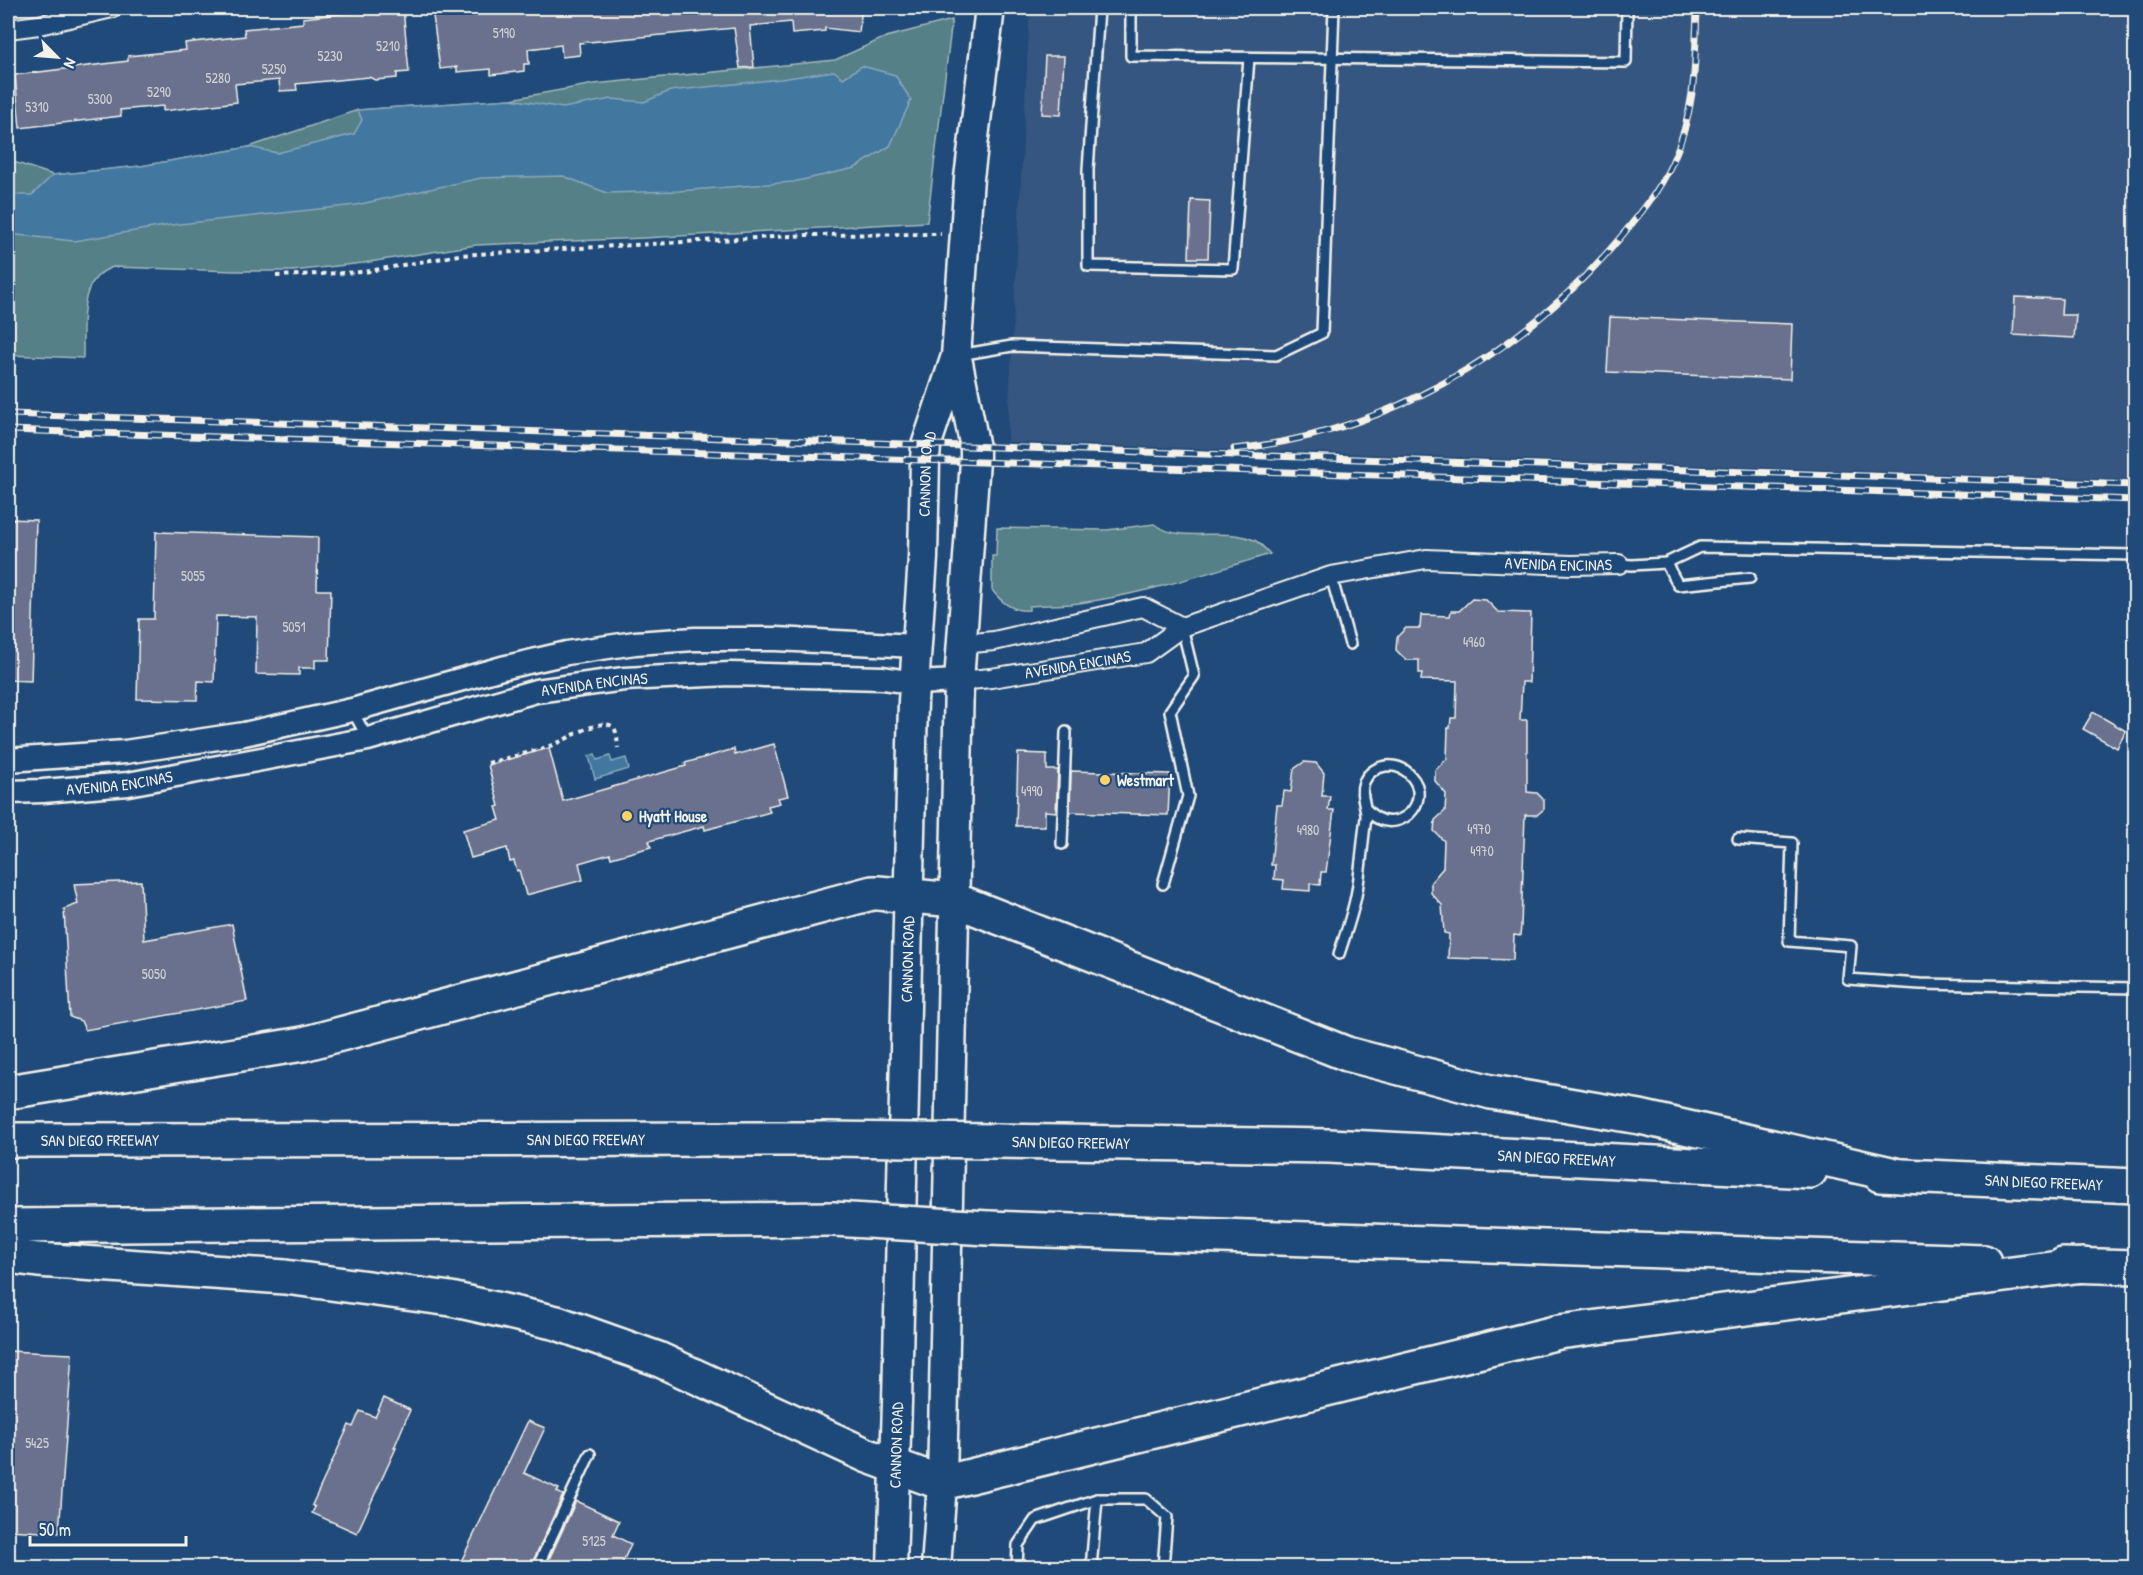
<svg xmlns="http://www.w3.org/2000/svg" width="2143" height="1575" font-family="'Patrick Hand',sans-serif">
	<style>
		.built { fill: #365680 }
		.green { fill: #558088; stroke: #a4b8b8; stroke-width: 1.5 }
		.water { fill: #42779f; stroke: #89a8bc; stroke-width: 1.5 }
		.building { fill: #6a718e; stroke: #f4f1e8; stroke-width: 1.5 }
		.lines { fill: none; stroke-linecap: round; stroke-linejoin: round }
		.service-casing { stroke: #f4f1e8; stroke-width: 14 }
		.minor-casing { stroke: #f4f1e8; stroke-width: 22 }
		.tertiary-casing { stroke: #f4f1e8; stroke-width: 27 }
		.primary-casing { stroke: #f4f1e8; stroke-width: 33 }
		.motorway-casing { stroke: #f4f1e8; stroke-width: 38 }
		.path { stroke: #f4f1e8; stroke-width: 4; stroke-dasharray: 4.5 4.5; stroke-linecap: butt }
		.service { stroke: #1f4a7a; stroke-width: 9 }
		.minor { stroke: #1f4a7a; stroke-width: 18 }
		.tertiary { stroke: #1f4a7a; stroke-width: 22 }
		.primary { stroke: #1f4a7a; stroke-width: 28 }
		.motorway { stroke: #1f4a7a; stroke-width: 33 }
		.rail-casing { stroke: #f4f1e8; stroke-width: 7 }
		.rail { stroke: #1f4a7a; stroke-width: 4.5; stroke-dasharray: 14; stroke-linecap: butt }
		.motorway-bridge-casing { stroke: #f4f1e8; stroke-width: 38; stroke-linecap: butt }
		.motorway-bridge { stroke: #1f4a7a; stroke-width: 33 }
		.poi-dot { fill: #ffd166; stroke: #1f4a7a; stroke-width: 2 }
		.labels { text-anchor: middle; dominant-baseline: central; stroke-width: 4.5; stroke-linejoin: round; paint-order: stroke }
		.number-label { font-size: 14px; fill: #d2d1d2 }
		.street-label { font-size: 16px; fill: #f4f1e8; stroke: #1f4a7a }
		.poi-label { font-size: 16px; font-weight: bold; fill: #f4f1e8; stroke: #1f4a7a; text-anchor: start }
	</style>
	<rect width="100%" height="100%" fill="#1f4a7a"/>
	<filter id="ink" filterUnits="userSpaceOnUse"><feTurbulence type="fractalNoise" baseFrequency=".0167" numOctaves="2"/><feDisplacementMap in="SourceGraphic" scale="12" xChannelSelector="R" yChannelSelector="G"/><feConvolveMatrix kernelMatrix="1 2 1 2 8 2 1 2 1" color-interpolation-filters="sRGB"/></filter>
	<g filter="url(#ink)">
		<path class="built" d="M 1030,8 L 2135,8 L 2135,480 L 1007,442 Z"/>
		<g class="green">
			<path d="M 952,20 L 927,222 L 644,238 L 476,245 L 363,263 L 293,271 L 234,271 L 113,267 C 76,279 84,326 83,358 L 8,355 L 8,160 L 53,175 L 141,166 L 249,147 L 358,110 L 511,99 L 594,84 L 835,60 L 886,37 Z"/>
			<path d="M 1154,524 C 1182,545 1225,525 1256,541 C 1261,544 1266,550 1270,554 C 1208,573 1136,597 1071,604 C 1058,605 1043,605 1029,606 L 1029,610 C 1013,612 1001,602 992,590 L 992,556 L 996,556 L 997,528 L 1107,530 Z"/>
		</g>
		<g class="water">
			<path d="M 862,66 L 895,75 L 911,100 L 890,146 L 855,168 L 793,182 L 679,191 L 607,193 L 563,176 L 481,178 L 356,205 L 171,225 L 74,241 L 8,234 L 8,195 L 32,195 L 53,175 L 141,166 L 249,147 L 277,153 L 354,134 L 362,120 L 358,110 L 511,99 L 563,108 L 611,99 L 644,102 L 670,91 L 781,79 L 834,71 L 843,78 Z"/>
			<path d="M 595,754 L 597,760 L 610,756 L 612,762 L 626,758 L 629,769 L 595,779 L 589,756 Z"/>
		</g>
		<g class="building">
			<path d="M 391,8 L 403,8 L 409,72 L 397,73 L 397,78 L 375,80 L 369,77 L 296,84 L 297,90 L 280,91 L 279,80 L 235,84 L 237,102 L 163,111 L 163,106 L 120,110 L 121,116 L 20,128 L 15,75 L 128,61 L 128,56 L 186,50 L 185,43 L 245,36 L 244,29 L 303,23 L 303,18 Z"/>
			<path d="M 432,8 L 862,8 L 859,32 L 825,28 L 825,31 L 792,34 L 791,22 L 750,26 L 754,67 L 740,68 L 734,28 L 579,43 L 580,55 L 562,57 L 561,45 L 528,49 L 529,64 L 524,64 L 524,71 L 491,75 L 491,69 L 457,72 L 457,67 L 440,69 Z"/>
			<path d="M 1045,56 L 1064,56 L 1061,115 L 1042,114 Z"/>
			<path d="M 1191,200 L 1210,201 L 1208,258 L 1189,258 Z"/>
			<path d="M 2015,297 L 2062,299 L 2061,315 L 2076,315 L 2074,338 L 2013,335 Z"/>
			<path d="M 1610,317 L 1792,324 L 1790,379 L 1607,372 Z"/>
			<path d="M 8,519 L 36,520 L 31,681 L 8,680 Z"/>
			<path d="M 156,532 L 318,537 L 317,590 L 331,590 L 329,660 L 315,660 L 315,668 L 299,668 L 299,675 L 256,674 L 257,617 L 216,616 L 214,682 L 198,681 L 197,700 L 137,699 L 139,619 L 154,619 Z"/>
			<path d="M 1472,599 L 1486,600 L 1498,612 L 1531,613 L 1529,682 L 1522,682 L 1520,720 L 1527,720 L 1527,792 L 1537,793 L 1544,800 L 1544,809 L 1537,815 L 1525,815 L 1521,926 L 1520,936 L 1514,935 L 1513,960 L 1448,958 L 1449,934 L 1444,933 L 1442,905 L 1431,893 L 1431,882 L 1443,868 L 1444,841 L 1434,831 L 1435,820 L 1445,811 L 1446,794 L 1435,781 L 1435,770 L 1447,759 L 1448,728 L 1450,728 L 1451,718 L 1456,718 L 1457,681 L 1421,680 L 1422,673 L 1419,673 L 1419,660 L 1406,660 L 1396,650 L 1397,637 L 1406,628 L 1420,628 L 1421,615 L 1450,616 L 1451,611 L 1459,611 Z"/>
			<path d="M 2093,712 L 2126,731 L 2117,748 L 2083,729 Z"/>
			<path d="M 774,744 L 788,796 L 778,798 L 780,803 L 768,806 L 770,812 L 705,830 L 704,826 L 649,841 L 651,847 L 611,858 L 610,854 L 579,863 L 583,880 L 526,895 L 519,870 L 517,871 L 514,861 L 510,862 L 507,848 L 471,858 L 463,830 L 500,820 L 496,807 L 499,806 L 488,765 L 549,748 L 563,801 L 686,766 L 685,763 L 734,749 L 735,755 Z"/>
			<path d="M 1018,753 L 1047,754 L 1047,770 L 1058,770 L 1056,812 L 1045,811 L 1045,826 L 1016,826 Z"/>
			<path d="M 1304,762 L 1316,763 L 1324,773 L 1322,796 L 1330,796 L 1328,810 L 1334,810 L 1326,872 L 1321,872 L 1320,885 L 1310,884 L 1310,891 L 1283,889 L 1284,880 L 1274,879 L 1275,865 L 1271,865 L 1277,805 L 1282,805 L 1284,791 L 1291,792 L 1294,769 Z"/>
			<path d="M 1071,771 L 1170,774 L 1168,815 L 1070,812 Z"/>
			<path d="M 141,881 L 144,940 L 232,924 L 247,1001 L 85,1030 L 81,1021 L 70,1017 L 64,909 L 78,904 L 74,884 Z"/>
			<path d="M 8,1351 L 72,1354 L 59,1533 L 8,1530 Z"/>
			<path d="M 384,1398 L 410,1410 L 394,1448 L 396,1448 L 357,1533 L 312,1513 L 315,1507 L 312,1505 L 349,1425 L 353,1427 L 360,1411 L 375,1417 Z"/>
			<path d="M 528,1421 L 545,1428 L 524,1473 L 559,1489 L 557,1492 L 563,1495 L 530,1568 L 458,1568 Z"/>
			<path d="M 576,1501 L 619,1521 L 613,1535 L 631,1544 L 620,1568 L 545,1568 Z"/>
		</g>
		<g class="lines">
			<defs>
				<g id="service">
					<path d="M 1099,8 L 1088,170 L 1088,266 L 1233,269 L 1249,58"/>
					<path d="M 1131,8 L 1131,56 L 1626,62 L 1627,8"/>
					<path d="M 959,355 L 1012,346 L 1276,355 L 1322,333 L 1334,8"/>
					<path d="M 1666,563 L 1678,585 L 1750,578"/>
					<path d="M 1619,564 L 1632,565 L 1666,563 L 1700,547 L 2136,555"/>
					<path d="M 1331,576 L 1350,644"/>
					<path d="M 352,710 L 368,739"/>
					<path d="M 1738,839 L 1792,843 L 1789,941 L 1851,946 L 1848,979 L 1920,984 L 2136,988"/>
					<path d="M 1062,844 L 1066,732"/>
					<path d="M 1163,884 L 1188,796 L 1170,711 L 1194,676 L 1182,627"/>
					<path d="M 1339,954 C 1345,935 1352,916 1356,896 C 1361,871 1362,844 1366,818 C 1367,806 1359,795 1364,782 C 1372,764 1397,760 1410,775 C 1436,802 1395,841 1367,810"/>
					<path d="M 537,1568 L 590,1454"/>
					<path d="M 1017,1568 L 1018,1545 L 1035,1520 L 1097,1499 L 1146,1499 L 1167,1517 L 1163,1568"/>
					<path d="M 1091,1568 L 1097,1499"/>
				</g>
				<g id="minor">
					<path d="M 8,29 L 39,25 L 112,8"/>
					<path d="M 962,644 L 994,641 L 1143,607 L 1182,627"/>
					<path id="s1" d="M 959,681 L 991,678 L 1146,653 L 1182,627 L 1331,576 L 1426,559 L 1571,565 L 1619,564"/>
				</g>
				<g id="tertiary">
					<path d="M 8,760 L 125,752 L 244,734 L 352,710 L 502,668 L 567,653 L 635,643 L 695,639 L 776,639 L 916,646"/>
					<path id="s2" d="M 8,792 L 43,791 L 128,784 L 368,739 L 536,691 L 624,679 L 730,674 L 883,678 L 915,683 L 959,681"/>
				</g>
				<g id="primary">
					<path id="s3" d="M 892,1568 L 897,1402 L 913,701 L 923,558 L 925,460 L 926,446 L 956,356 L 969,178 L 990,8"/>
					<path d="M 936,1568 L 942,1483 L 959,681 L 975,461 L 975,448 L 957,358"/>
				</g>
				<g id="motorway">
					<path d="M 8,1092 L 303,1044 L 872,893 L 878,893 L 955,900 L 1347,1054 L 1491,1092 L 1640,1117 L 1900,1176"/>
					<path id="s4" d="M 8,1140 L 826,1139"/>
					<path id="s5" d="M 995,1141 L 1329,1146 L 1810,1171"/>
					<path id="s6" d="M 1880,1175 L 2136,1186"/>
					<path d="M 8,1226 L 833,1219"/>
					<path d="M 988,1228 L 1984,1262"/>
					<path d="M 8,1256 L 38,1260 L 285,1277 L 451,1299 L 557,1323 L 658,1359 L 868,1456 L 942,1483 L 1559,1332 L 2083,1265"/>
					<path d="M 2063,1265 L 2136,1267"/>
				</g>
			</defs>
			<use href="#service" class="service-casing"/>
			<use href="#minor" class="minor-casing"/>
			<use href="#tertiary" class="tertiary-casing"/>
			<use href="#primary" class="primary-casing"/>
			<use href="#motorway" class="motorway-casing"/>
			<g class="path">
				<path d="M 276,276 L 364,272 L 459,255 L 807,235 L 941,234"/>
				<path d="M 488,763 C 510,757 534,752 555,744 C 568,739 599,718 612,726 C 618,730 617,742 618,748"/>
			</g>
			<use href="#service" class="service"/>
			<use href="#minor" class="minor"/>
			<use href="#tertiary" class="tertiary"/>
			<use href="#primary" class="primary"/>
			<use href="#motorway" class="motorway"/>
			<defs>
				<g id="rail">
					<path d="M 8,414 L 2136,485"/>
					<path d="M 8,430 L 2136,500"/>
					<path d="M 1234,449 C 1382,434 1517,357 1614,245 C 1635,220 1658,194 1672,163 C 1696,110 1695,65 1697,8"/>
				</g>
			</defs>
			<use href="#rail" class="rail-casing"/>
			<use href="#rail" class="rail"/>
			<defs>
				<g id="motorway-bridge">
					<path d="M 826,1139 L 995,1141"/>
					<path d="M 833,1219 L 988,1228"/>
				</g>
			</defs>
			<use href="#motorway-bridge" class="motorway-bridge-casing"/>
			<use href="#motorway-bridge" class="motorway-bridge"/>
		</g>
	</g>
	<g class="poi-dot">
		<circle cx="1105" cy="780" r="6"/>
		<circle cx="627" cy="816" r="6"/>
	</g>
	<g class="labels">
		<g class="number-label">
			<text x="504" y="32">5190</text>
			<text x="388" y="45">5210</text>
			<text x="330" y="55">5230</text>
			<text x="274" y="68">5250</text>
			<text x="218" y="77">5280</text>
			<text x="159" y="91">5290</text>
			<text x="100" y="98">5300</text>
			<text x="37" y="106">5310</text>
			<text x="193" y="575">5055</text>
			<text x="294" y="626">5051</text>
			<text x="1474" y="641">4960</text>
			<text x="1032" y="790">4990</text>
			<text x="1479" y="828">4970</text>
			<text x="1308" y="829">4980</text>
			<text x="1482" y="850">4970</text>
			<text x="154" y="973">5050</text>
			<text x="37" y="1442">5425</text>
			<text x="594" y="1540">5125</text>
		</g>
		<g class="street-label">
			<text stroke="none"><textPath href="#s3" startOffset="1095">CANNON ROAD</textPath></text>
			<text stroke="none"><textPath href="#s1" startOffset="620">AVENIDA ENCINAS</textPath></text>
			<text stroke="none"><textPath href="#s1" startOffset="120">AVENIDA ENCINAS</textPath></text>
			<text stroke="none"><textPath href="#s2" startOffset="598">AVENIDA ENCINAS</textPath></text>
			<text stroke="none"><textPath href="#s2" startOffset="112">AVENIDA ENCINAS</textPath></text>
			<text stroke="none"><textPath href="#s3" startOffset="609">CANNON ROAD</textPath></text>
			<text stroke="none"><textPath href="#s4" startOffset="578">SAN DIEGO FREEWAY</textPath></text>
			<text stroke="none"><textPath href="#s4" startOffset="92">SAN DIEGO FREEWAY</textPath></text>
			<text stroke="none"><textPath href="#s5" startOffset="76">SAN DIEGO FREEWAY</textPath></text>
			<text stroke="none"><textPath href="#s5" startOffset="562">SAN DIEGO FREEWAY</textPath></text>
			<text stroke="none"><textPath href="#s6" startOffset="164">SAN DIEGO FREEWAY</textPath></text>
			<text stroke="none"><textPath href="#s3" startOffset="123">CANNON ROAD</textPath></text>
		</g>
		<g class="poi-label">
			<text x="1117" y="780">Westmart</text>
			<text x="639" y="816">Hyatt House</text>
		</g>
	</g>
	<rect width="2143" height="1575" fill="none" stroke="#1f4a7a" stroke-width="30"/>
	<rect x="15" y="15" width="2113" height="1545" fill="none" stroke="#f4f1e8" stroke-width="2" filter="url(#ink)"/>
	<g transform="translate(57 57) rotate(115)" stroke="#1f4a7a" stroke-width="4.5" paint-order="stroke">
	<path d="M0-4.5L10 22L0 15L-10 22Z" fill="#f4f1e8"/>
	<text y="-9" font-size="16" font-weight="bold" text-anchor="middle" fill="#f4f1e8">N</text>
	</g>
	<path d="M30 1536v9h156v-9" fill="none" stroke="#f4f1e8" stroke-width="3"/>
	<text x="39" y="1536" font-size="18" fill="#f4f1e8" stroke="#1f4a7a" stroke-width="4.5" paint-order="stroke">50 m</text>
</svg>
